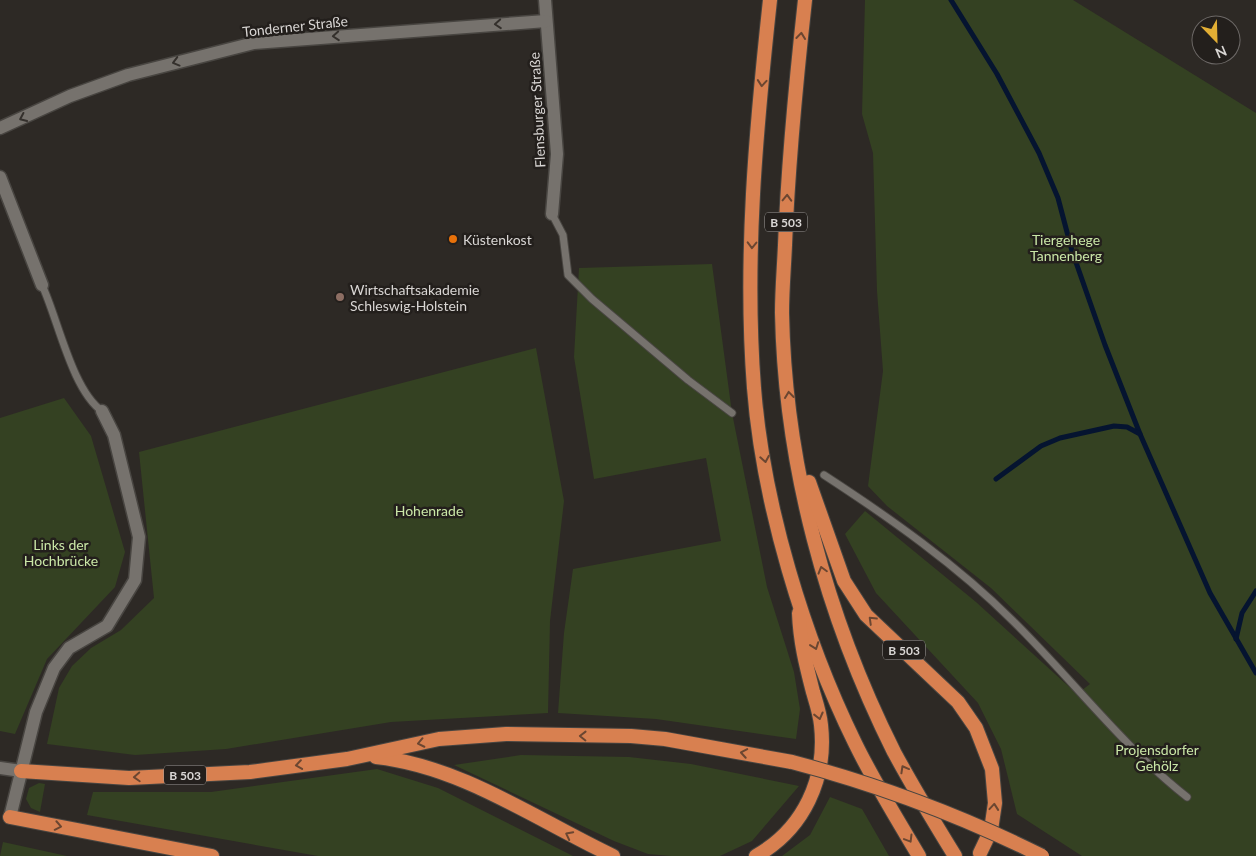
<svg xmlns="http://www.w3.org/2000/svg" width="1256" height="856" font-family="Lato,sans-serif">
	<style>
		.green { fill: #344122 }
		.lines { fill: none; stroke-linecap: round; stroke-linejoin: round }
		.stream { stroke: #051430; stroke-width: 5 }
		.service-casing { stroke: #484541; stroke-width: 9 }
		.minor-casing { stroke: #484541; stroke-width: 15 }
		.secondary-casing { stroke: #484541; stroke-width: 15 }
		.trunk-casing { stroke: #484541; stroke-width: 16 }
		.service { stroke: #76726d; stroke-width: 7 }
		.minor { stroke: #76726d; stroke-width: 12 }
		.secondary { stroke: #76726d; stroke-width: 12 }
		.trunk { stroke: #d88050; stroke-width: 14 }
		.trunk-bridge-casing { stroke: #484541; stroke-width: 16; stroke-linecap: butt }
		.trunk-bridge { stroke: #d88050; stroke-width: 14 }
		.oneway { stroke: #34302c }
		.oneway2 { stroke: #6b4631 }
		.food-dot { fill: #e8710a; stroke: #231f1c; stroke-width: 2 }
		.education-dot { fill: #8d6e63; stroke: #231f1c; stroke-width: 2 }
		.labels { text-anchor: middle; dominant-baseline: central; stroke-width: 5; stroke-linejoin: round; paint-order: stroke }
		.shield { fill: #231f1c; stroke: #a29f9d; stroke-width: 1 }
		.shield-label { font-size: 12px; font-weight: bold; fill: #d9d6d4 }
		.street-label { font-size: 14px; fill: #d9d6d4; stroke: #231f1c }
		.poi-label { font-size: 14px; fill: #d9d6d4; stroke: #231f1c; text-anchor: start }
		.park-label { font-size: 14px; fill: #cae7a7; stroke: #231f1c }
	</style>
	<rect width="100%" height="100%" fill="#2d2925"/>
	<g class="green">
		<path d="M 865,0 L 1073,0 L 1256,113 L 1256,856 L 1082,856 L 1017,814 L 1001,749 L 978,703 L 876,593 L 845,534 L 865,511 L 976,602 L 1077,694 L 1090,684 L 991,588 L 887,506 L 868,486 L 883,371 L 877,291 L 873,153 L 862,114 Z"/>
		<path d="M 712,264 L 732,413 L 767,587 L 794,672 L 800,709 L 796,739 L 656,719 L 558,713 L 564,633 L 573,569 L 721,541 L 706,458 L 594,479 L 574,357 L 579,268 Z"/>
		<path d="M 536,348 L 564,501 L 550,621 L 548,713 L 391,722 L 226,749 L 135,755 L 47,744 L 59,688 L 72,666 L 91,648 L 121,630 L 154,598 L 139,452 Z"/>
		<path d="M 64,398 L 91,436 L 125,552 L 115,587 L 47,659 L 15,734 L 0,731 L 0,418 Z"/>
		<path d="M 521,755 L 629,757 L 691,764 L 799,786 L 752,841 L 720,856 L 671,856 L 648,854 L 614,841 L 454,765 Z"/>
		<path d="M 377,769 L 438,788 L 573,856 L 318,856 L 87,815 L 93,792 L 211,792 Z"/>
		<path d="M 39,783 L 45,784 L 40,812 L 31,808 L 26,799 L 29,788 Z"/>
		<path d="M 830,797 L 862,809 L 889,856 L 782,856 L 810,835 Z"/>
		<path d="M 3,842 L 67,856 L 0,856 Z"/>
	</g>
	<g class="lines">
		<g class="stream">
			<path d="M 951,0 L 997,74 L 1039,153 L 1058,198 L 1072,251 L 1105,345 L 1140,434 L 1210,593 L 1256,673"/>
			<path d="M 996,479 L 1041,446 L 1060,438 L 1114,426 L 1127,427 L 1140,434"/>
			<path d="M 1236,639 L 1242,613 L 1256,591"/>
		</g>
		<defs>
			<g id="service">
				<path d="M 552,214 L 563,235 L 568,275 L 592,299 L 688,380 L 732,413"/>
				<path d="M 42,285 C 58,319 72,390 102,411"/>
				<path d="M 824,475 C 890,518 957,565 1013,621 C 1072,679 1122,746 1187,797"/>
			</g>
			<g id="minor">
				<path d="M 545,0 L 557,154 L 552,214"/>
				<path d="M 0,128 L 70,96 L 128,75 L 254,43 L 546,21"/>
				<path d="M 0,177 L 42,285"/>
				<path d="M 10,817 L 36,712 L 54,668 L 69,648 L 107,626 L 135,580 L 139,537 L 114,435 L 102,411"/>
			</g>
			<path id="secondary" d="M 0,768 L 21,771"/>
			<g id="trunk">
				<path d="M 770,0 C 756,129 744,259 754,388 C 763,504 804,639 855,743 C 874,782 897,819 919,856"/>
				<path d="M 805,0 C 796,82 788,163 785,245 C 784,268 782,290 782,313 C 785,465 826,616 894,752 C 913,787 934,822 955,856"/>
				<path d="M 809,482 L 844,581 L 866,615 L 958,702 L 976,728 L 992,769 L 995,803 L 991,830 L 980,853"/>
				<path d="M 376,757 C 461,766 537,820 613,856"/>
				<path d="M 21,771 L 129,778 L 250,772 L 347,759 L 439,739 L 506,734 L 631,736 L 665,739 L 792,762"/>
				<path d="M 10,817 L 212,856"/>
				<path d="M 756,856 C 804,829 827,778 821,725 C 820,714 816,702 813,692 C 806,665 800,641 799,613"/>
			</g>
		</defs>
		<use href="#service" class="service-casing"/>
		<use href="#minor" class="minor-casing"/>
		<use href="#secondary" class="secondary-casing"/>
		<use href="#trunk" class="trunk-casing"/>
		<use href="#service" class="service"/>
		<use href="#minor" class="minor"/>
		<use href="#secondary" class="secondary"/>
		<use href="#trunk" class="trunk"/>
		<defs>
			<path id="trunk-bridge" d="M 792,762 C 879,785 962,816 1042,856"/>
		</defs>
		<use href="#trunk-bridge" class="trunk-bridge-casing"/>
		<use href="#trunk-bridge" class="trunk-bridge"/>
	</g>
	<defs><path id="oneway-chevron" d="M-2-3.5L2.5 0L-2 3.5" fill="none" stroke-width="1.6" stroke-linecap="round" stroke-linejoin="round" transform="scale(1.25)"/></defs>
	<g class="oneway">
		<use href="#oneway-chevron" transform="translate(498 24) rotate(176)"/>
		<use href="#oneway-chevron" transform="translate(336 36) rotate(176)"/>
		<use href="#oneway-chevron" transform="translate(176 62) rotate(165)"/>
		<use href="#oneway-chevron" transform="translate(23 118) rotate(155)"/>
	</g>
	<g class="oneway2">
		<use href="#oneway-chevron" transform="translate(801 36) rotate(-84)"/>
		<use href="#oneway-chevron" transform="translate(762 83) rotate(95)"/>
		<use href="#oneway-chevron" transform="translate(787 198) rotate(-88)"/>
		<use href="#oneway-chevron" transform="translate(752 245) rotate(91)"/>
		<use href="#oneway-chevron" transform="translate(789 395) rotate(-97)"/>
		<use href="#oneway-chevron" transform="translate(765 459) rotate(80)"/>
		<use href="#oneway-chevron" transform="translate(822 570) rotate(-106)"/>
		<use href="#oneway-chevron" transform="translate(872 620) rotate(-136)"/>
		<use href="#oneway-chevron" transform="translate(815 646) rotate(70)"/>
		<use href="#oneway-chevron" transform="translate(819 716) rotate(76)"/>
		<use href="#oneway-chevron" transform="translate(583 736) rotate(-179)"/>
		<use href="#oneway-chevron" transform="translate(421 743) rotate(168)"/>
		<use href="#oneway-chevron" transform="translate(744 753) rotate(-170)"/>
		<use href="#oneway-chevron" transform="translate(299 765) rotate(172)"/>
		<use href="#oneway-chevron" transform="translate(904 769) rotate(-119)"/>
		<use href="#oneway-chevron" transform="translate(137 777) rotate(177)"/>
		<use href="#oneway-chevron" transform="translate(994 807) rotate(-85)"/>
		<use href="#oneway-chevron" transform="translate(58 826) rotate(11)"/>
		<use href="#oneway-chevron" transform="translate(569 835) rotate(-153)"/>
		<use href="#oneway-chevron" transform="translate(909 839) rotate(59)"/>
	</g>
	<circle class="food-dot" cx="453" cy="239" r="5"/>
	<circle class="education-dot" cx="340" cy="297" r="5"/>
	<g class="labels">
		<g class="shield">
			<rect x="765" y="212.5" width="42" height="19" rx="4"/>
			<rect x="883" y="640.5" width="42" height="19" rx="4"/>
			<rect x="164" y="765.5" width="42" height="19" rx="4"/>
		</g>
		<g class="shield-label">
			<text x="786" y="222">B 503</text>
			<text x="904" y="650">B 503</text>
			<text x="185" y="775">B 503</text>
		</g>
		<g class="street-label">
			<text transform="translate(295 26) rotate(-6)">Tonderner Straße</text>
			<text transform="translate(537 110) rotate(-93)">Flensburger Straße</text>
		</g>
		<g class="poi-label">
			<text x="463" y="239">Küstenkost</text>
			<text x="350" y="289">Wirtschaftsakademie<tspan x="350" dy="16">Schleswig-Holstein</tspan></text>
		</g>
		<g class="park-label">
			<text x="1066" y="239">Tiergehege<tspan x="1066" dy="16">Tannenberg</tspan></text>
			<text x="429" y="510">Hohenrade</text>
			<text x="61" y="544">Links der<tspan x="61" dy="16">Hochbrücke</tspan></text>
			<text x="1157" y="749">Projensdorfer<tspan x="1157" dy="16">Gehölz</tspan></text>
		</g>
	</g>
	<g transform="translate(1216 40) rotate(157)"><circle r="24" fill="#231f1c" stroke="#6c6866"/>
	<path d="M0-4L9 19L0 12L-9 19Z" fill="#e2ae34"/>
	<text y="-8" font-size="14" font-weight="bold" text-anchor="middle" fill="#d9d6d4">N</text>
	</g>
</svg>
